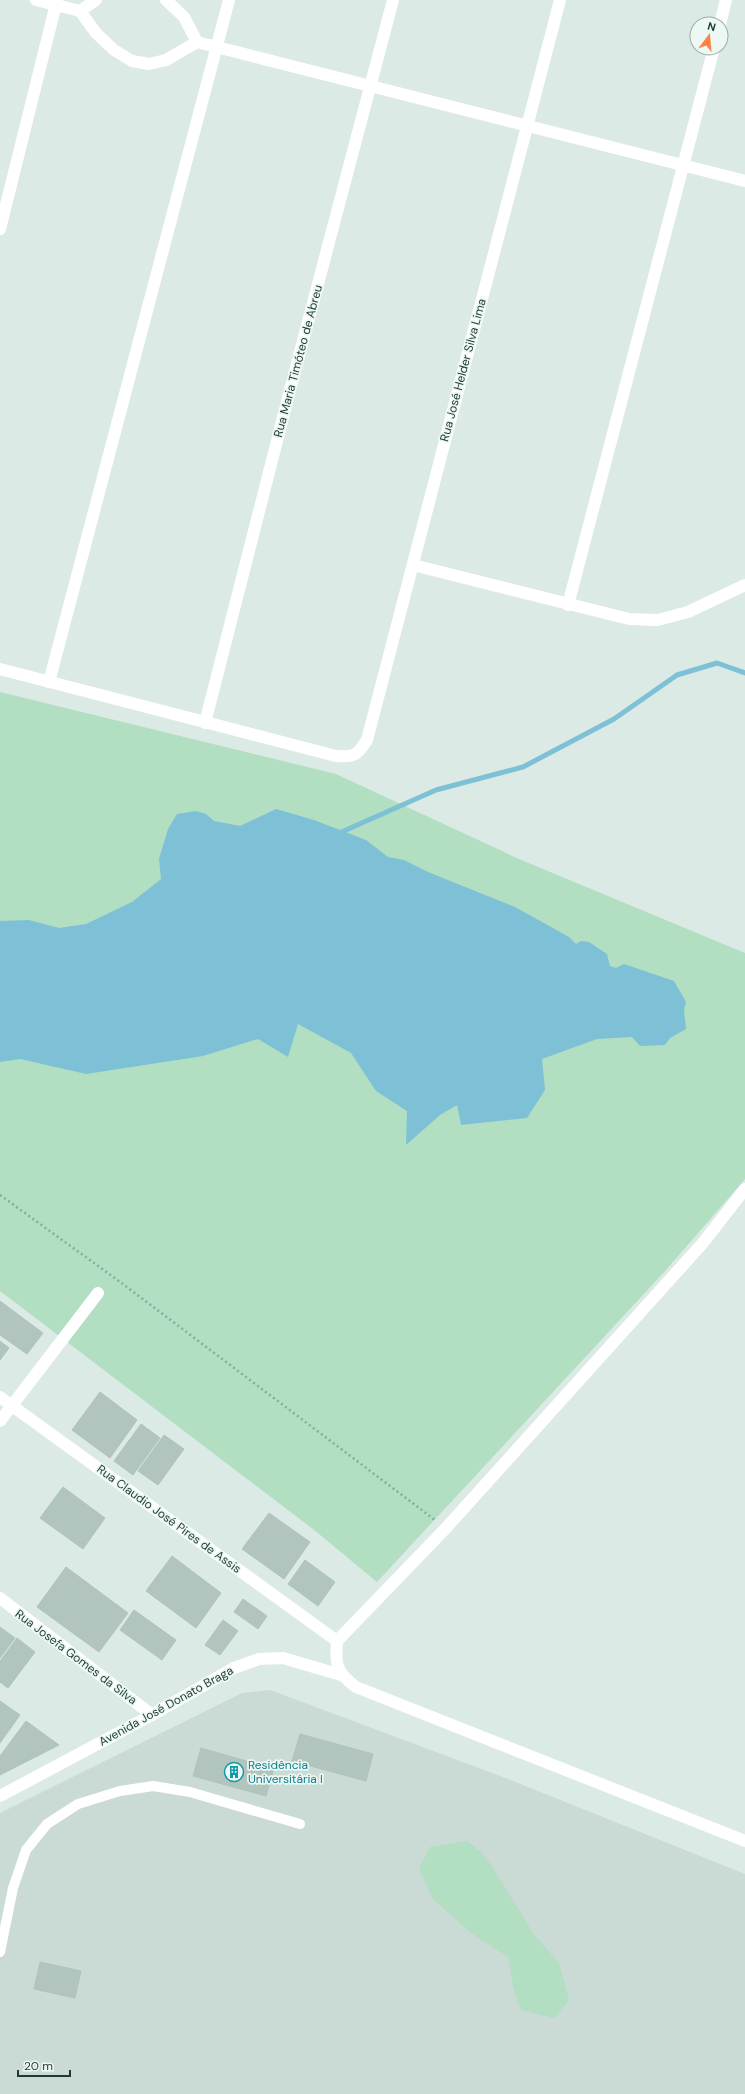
<svg xmlns="http://www.w3.org/2000/svg" width="745" height="2094" font-family="'DM Sans',sans-serif">
	<style>
		.built { fill: #cadad4 }
		.green { fill: #b2dec2 }
		.water { fill: #7ec1d6 }
		.lines { fill: none; stroke-linecap: round; stroke-linejoin: round }
		.stream { stroke: #7ec1d6; stroke-width: 5 }
		.building { fill: #b1c5be; stroke: #aec4bd }
		.path { stroke: #79b1a4; stroke-width: 2.5; stroke-dasharray: 2 3; stroke-linecap: butt }
		.service { stroke: #fff; stroke-width: 10 }
		.minor { stroke: #fff; stroke-width: 12 }
		.labels { text-anchor: middle; dominant-baseline: central; stroke-width: 3.5; stroke-linejoin: round; paint-order: stroke }
		.street-label { font-size: 12px; fill: #1d3b35; stroke: #edf7f3 }
		.culture-label { font-size: 12px; fill: #0d838f; stroke: #edf7f3; text-anchor: start }
	</style>
	<rect width="100%" height="100%" fill="#dceae5"/>
	<path class="built" d="M 270,1690 L 503,1777 L 745,1874 L 745,2094 L 0,2094 L 0,1813 L 242,1693 Z"/>
	<g class="green">
		<path d="M 0,692 L 336,774 L 519,859 L 745,953 L 745,1179 L 666,1270 L 377,1582 L 313,1529 L 0,1291 Z"/>
		<path d="M 467,1841 L 481,1852 L 492,1866 L 533,1933 L 559,1963 L 569,2000 L 554,2018 L 521,2010 L 513,1987 L 508,1957 L 471,1933 L 433,1899 L 419,1868 L 430,1847 Z"/>
	</g>
	<path class="water" d="M 276,809 L 314,820 L 366,840 L 388,857 L 404,860 L 428,872 L 515,907 L 569,937 L 576,944 L 581,941 L 589,942 L 607,954 L 610,966 L 616,968 L 624,964 L 674,981 L 686,1002 L 684,1010 L 686,1029 L 670,1038 L 665,1045 L 640,1046 L 632,1037 L 597,1039 L 542,1059 L 545,1090 L 527,1118 L 461,1125 L 457,1105 L 440,1115 L 406,1145 L 407,1111 L 376,1091 L 351,1053 L 298,1024 L 288,1057 L 258,1039 L 203,1056 L 86,1074 L 20,1059 L 0,1062 L 0,921 L 29,920 L 59,928 L 86,924 L 132,902 L 161,879 L 159,859 L 168,829 L 177,814 L 196,811 L 206,814 L 214,821 L 240,826 Z"/>
	<g class="lines">
		<path class="stream" d="M 337,834 L 436,790 L 523,767 L 614,719 L 677,675 L 717,663 L 745,673"/>
	</g>
	<g class="building">
		<path d="M 0,1301 L 43,1333 L 27,1354 L 0,1335 Z"/>
		<path d="M 0,1341 L 9,1348 L 0,1360 Z"/>
		<path d="M 100,1392 L 137,1420 L 110,1458 L 72,1430 Z"/>
		<path d="M 141,1424 L 160,1438 L 133,1475 L 114,1461 Z"/>
		<path d="M 164,1435 L 184,1449 L 158,1485 L 138,1471 Z"/>
		<path d="M 63,1487 L 105,1518 L 83,1549 L 40,1518 Z"/>
		<path d="M 269,1513 L 310,1542 L 284,1579 L 242,1549 Z"/>
		<path d="M 172,1556 L 221,1593 L 196,1628 L 146,1591 Z"/>
		<path d="M 305,1560 L 335,1582 L 318,1606 L 288,1584 Z"/>
		<path d="M 66,1567 L 128,1613 L 99,1652 L 37,1607 Z"/>
		<path d="M 243,1599 L 267,1616 L 258,1629 L 234,1612 Z"/>
		<path d="M 134,1610 L 176,1640 L 162,1660 L 120,1630 Z"/>
		<path d="M 223,1620 L 238,1631 L 220,1655 L 205,1645 Z"/>
		<path d="M 0,1627 L 15,1638 L 0,1658 Z"/>
		<path d="M 17,1638 L 35,1652 L 8,1688 L 0,1682 L 0,1661 Z"/>
		<path d="M 0,1701 L 20,1715 L 0,1743 Z"/>
		<path d="M 26,1721 L 59,1745 L 0,1775 L 0,1756 Z"/>
		<path d="M 300,1734 L 373,1754 L 366,1781 L 292,1761 Z"/>
		<path d="M 201,1748 L 274,1769 L 266,1796 L 193,1776 Z"/>
		<path d="M 40,1962 L 81,1971 L 75,1998 L 34,1989 Z"/>
	</g>
	<g class="lines">
		<path class="path" d="M 0,1195 L 123,1284 L 435,1520"/>
		<path class="service" d="M 0,1952 L 13,1888 L 26,1850 L 47,1824 L 78,1804 L 120,1791 L 153,1786 L 190,1792 L 300,1824"/>
		<g class="minor">
			<path d="M 36,0 L 80,11 L 96,33 L 114,50 L 132,61 L 149,64 L 166,60 L 197,42 L 745,181"/>
			<path d="M 166,0 L 184,17 L 197,42"/>
			<path d="M 80,11 L 96,0"/>
			<path d="M 720,24 L 726,0"/>
			<path d="M 0,229 L 57,0"/>
			<path d="M 413,565 L 629,619 L 658,620 L 688,612 L 745,585"/>
			<path d="M 568,605 L 714,48"/>
			<path d="M 0,669 L 336,756 C 354,757 357,756 367,740 L 560,0"/>
			<path d="M 49,682 L 229,0"/>
			<path d="M 205,723 L 290,390 L 393,0"/>
			<path d="M 745,1189 L 702,1244 L 446,1528 L 337,1641 C 335,1665 336,1672 356,1687 L 745,1841"/>
			<path d="M 0,1397 L 337,1641"/>
			<path d="M 0,1421 L 98,1293"/>
			<path d="M 0,1598 L 152,1715"/>
			<path d="M 0,1796 L 152,1715 L 234,1668 L 259,1659 L 283,1658 L 341,1675"/>
		</g>
	</g>
	<defs>
		<symbol id="building-ring" viewBox="-11 -11 22 22"><circle r="9.5" fill="#edf7f3" stroke="#0f9aa8" stroke-width="1.5"/><path d="M-4-6H4V6H1V3H-1V6H-4ZM-2.5-4.3h1.7v1.8h-1.7ZM.8-4.3h1.7v1.8H.8ZM-2.5-1h1.7V.8h-1.7ZM.8-1h1.7V.8H.8Z" fill="#0f9aa8"/></symbol>
	</defs>
	<g fill-rule="evenodd">
		<use href="#building-ring" x="223" y="1761" width="22" height="22"/>
	</g>
	<g class="labels">
		<g class="street-label">
			<text transform="translate(298 361) rotate(-75)">Rua Maria Timóteo de Abreu</text>
			<text transform="translate(463 370) rotate(-75)">Rua José Helder Silva Lima</text>
			<text transform="translate(169 1519) rotate(36)">Rua Claudio José Pires de Assis</text>
			<text transform="translate(76 1657) rotate(37)">Rua Josefa Gomes da Silva</text>
			<text transform="translate(166 1706) rotate(-29)">Avenida José Donato Braga</text>
		</g>
		<g class="culture-label">
			<text x="248" y="1765">Residência<tspan x="248" dy="14">Universitária I</tspan></text>
		</g>
	</g>
	<g transform="translate(709 36) rotate(16)"><circle r="19" fill="#edf7f3" stroke="#9aaca7"/>
	<path d="M0-3L7 15L0 10L-7 15Z" fill="#ff8245"/>
	<text y="-6" font-size="11" font-weight="bold" text-anchor="middle" fill="#1d3b35">N</text>
	</g>
	<path d="M18 2070v6h52v-6" fill="none" stroke="#1d3b35" stroke-width="2"/>
	<text x="24" y="2070" font-size="12" fill="#1d3b35" stroke="#edf7f3" stroke-width="3" paint-order="stroke">20 m</text>
</svg>
